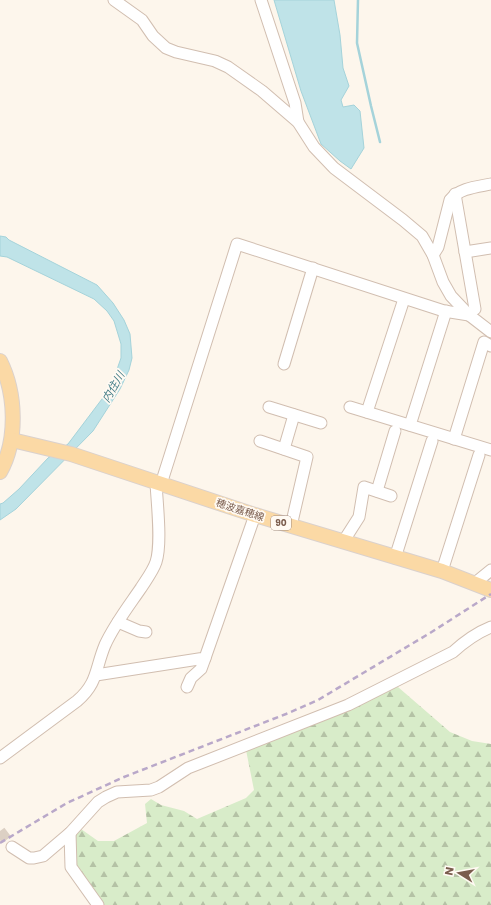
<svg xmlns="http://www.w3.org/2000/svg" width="491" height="905" font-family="Poppins,'Noto Sans JP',sans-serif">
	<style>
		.forest { fill: url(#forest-firs) }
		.water { fill: #bfe3e8; stroke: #a5d3da }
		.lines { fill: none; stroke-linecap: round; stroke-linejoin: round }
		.stream { stroke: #a5d3da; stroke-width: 2.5 }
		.minor-tunnel { stroke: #dcd0c4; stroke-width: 11; stroke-dasharray: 11 5.5; stroke-linecap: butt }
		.minor-casing { stroke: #d1beb0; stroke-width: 13 }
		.major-casing { stroke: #dad1cd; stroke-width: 16 }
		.minor { stroke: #fff; stroke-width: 11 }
		.major { stroke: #fbd9a5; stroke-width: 14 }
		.rail { stroke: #b9a8c9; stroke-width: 2.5; stroke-dasharray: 6 4; stroke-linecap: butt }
		.labels { text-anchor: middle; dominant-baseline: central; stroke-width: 3.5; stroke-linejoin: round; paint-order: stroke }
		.shield { fill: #fffaf3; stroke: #a28b7f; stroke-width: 1 }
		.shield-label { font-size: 9px; font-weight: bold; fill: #7a5c4d }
		.street-label { font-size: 10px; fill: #7a5c4d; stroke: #fffaf3 }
		.water-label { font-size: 11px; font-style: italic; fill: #437c86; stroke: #fffaf3 }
	</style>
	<defs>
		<pattern id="forest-firs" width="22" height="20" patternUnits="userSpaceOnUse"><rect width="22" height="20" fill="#d8ecc9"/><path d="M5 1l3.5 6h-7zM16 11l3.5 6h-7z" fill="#b4c2a5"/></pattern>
	</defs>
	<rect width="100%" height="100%" fill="#fdf6ec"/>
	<path class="forest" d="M 398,687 L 450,732 L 472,741 L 491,744 L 491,905 L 104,905 L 74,865 L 75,836 L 81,829 L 98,841 L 114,841 L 147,823 L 145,804 L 151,799 L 161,805 L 184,811 L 197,819 L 246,798 L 254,790 L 246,750 L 380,692 Z"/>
	<g class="water">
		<path d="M 274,0 L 334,0 L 340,35 L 343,68 L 349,86 L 341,100 L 343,107 L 354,105 L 360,111 L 364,148 L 351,169 L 340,161 L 321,144 L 301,91 Z"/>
		<path d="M 0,236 L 6,237 L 9,240 L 97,285 L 113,303 L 124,320 L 130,334 L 132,358 L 129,370 L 120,389 L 93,431 L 16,509 L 0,520 L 0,504 L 3,503 L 19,489 L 48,458 L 68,444 L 108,391 L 115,375 L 121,358 L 121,344 L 114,321 L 107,311 L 94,299 L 7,257 L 0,256 Z"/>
	</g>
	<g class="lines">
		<path class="stream" d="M 358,0 L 357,43 L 371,106 L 380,142"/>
		<path class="minor-tunnel" d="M 0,831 L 12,847"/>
		<defs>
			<g id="minor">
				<path d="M 114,0 L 142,20 L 153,36 L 166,48 L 176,52 L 215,61 L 228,67 L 262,91 L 298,122 L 314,147 L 334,168 L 403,220 L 422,236 L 433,255 L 443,282 L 451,296 L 469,315 L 491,332"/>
				<path d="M 261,0 L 295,103 L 298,122"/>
				<path d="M 455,194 L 475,309"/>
				<path d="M 465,252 L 491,248"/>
				<path d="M 433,255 L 438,247 L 450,200 C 460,188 476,187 491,184"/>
				<path d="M 284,364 L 313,268"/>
				<path d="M 269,407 L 321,423"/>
				<path d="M 350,407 L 491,450"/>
				<path d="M 367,412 L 404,299"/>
				<path d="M 410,425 L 446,311"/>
				<path d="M 454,439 L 484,342 L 491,346"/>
				<path d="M 260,441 L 307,457 L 291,526"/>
				<path d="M 284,449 L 294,415"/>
				<path d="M 161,484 L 237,244 L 444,311 L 469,315"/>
				<path d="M 377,491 L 395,431"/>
				<path d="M 343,542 L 359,517 L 364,487 L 391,496"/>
				<path d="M 395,558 L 432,441"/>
				<path d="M 442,571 L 479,455"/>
				<path d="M 475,583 L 491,570"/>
				<path d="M 118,622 L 139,631 L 146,632"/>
				<path d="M 96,675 L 205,658 L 255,515"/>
				<path d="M 187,687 L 191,678 L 201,669 L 205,658"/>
				<path d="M 0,758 L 77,701 C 98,683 95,669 105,645 C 114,625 128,607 141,588 C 146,580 153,571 156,562 C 162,544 157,503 156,483"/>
				<path d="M 70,833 L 71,867 L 98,905"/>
				<path d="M 12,847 L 29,858 L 34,858 L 43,856 L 70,833 L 98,802 L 106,797 L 117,792 L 151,790 L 159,787 L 188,768 L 348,705 L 453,652 C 465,641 476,633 491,627"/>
			</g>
			<g id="major">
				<path d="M 0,361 C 16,393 18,440 0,472"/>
				<path d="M 12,440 L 71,454 L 255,515 L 442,571 L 491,590"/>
			</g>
		</defs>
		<use href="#minor" class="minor-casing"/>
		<use href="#major" class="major-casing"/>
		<use href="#minor" class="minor"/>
		<use href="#major" class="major"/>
		<path class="rail" d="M 0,843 L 67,803 L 124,777 L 286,714 L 318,700 L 430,633 L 491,594"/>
	</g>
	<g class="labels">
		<rect class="shield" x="271" y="516" width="20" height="14" rx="3"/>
		<g class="shield-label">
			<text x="281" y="523">90</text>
		</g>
		<g class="street-label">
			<text transform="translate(240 510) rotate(18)">穂波嘉穂線</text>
		</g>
		<g class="water-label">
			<text transform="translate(113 387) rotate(-60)">内住川</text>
		</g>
	</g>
	<g transform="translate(459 873) rotate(281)" stroke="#fffaf3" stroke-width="3" paint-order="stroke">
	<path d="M0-3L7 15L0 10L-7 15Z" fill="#7a5c4d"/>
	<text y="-6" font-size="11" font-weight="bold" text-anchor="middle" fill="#7a5c4d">N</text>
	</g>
</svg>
